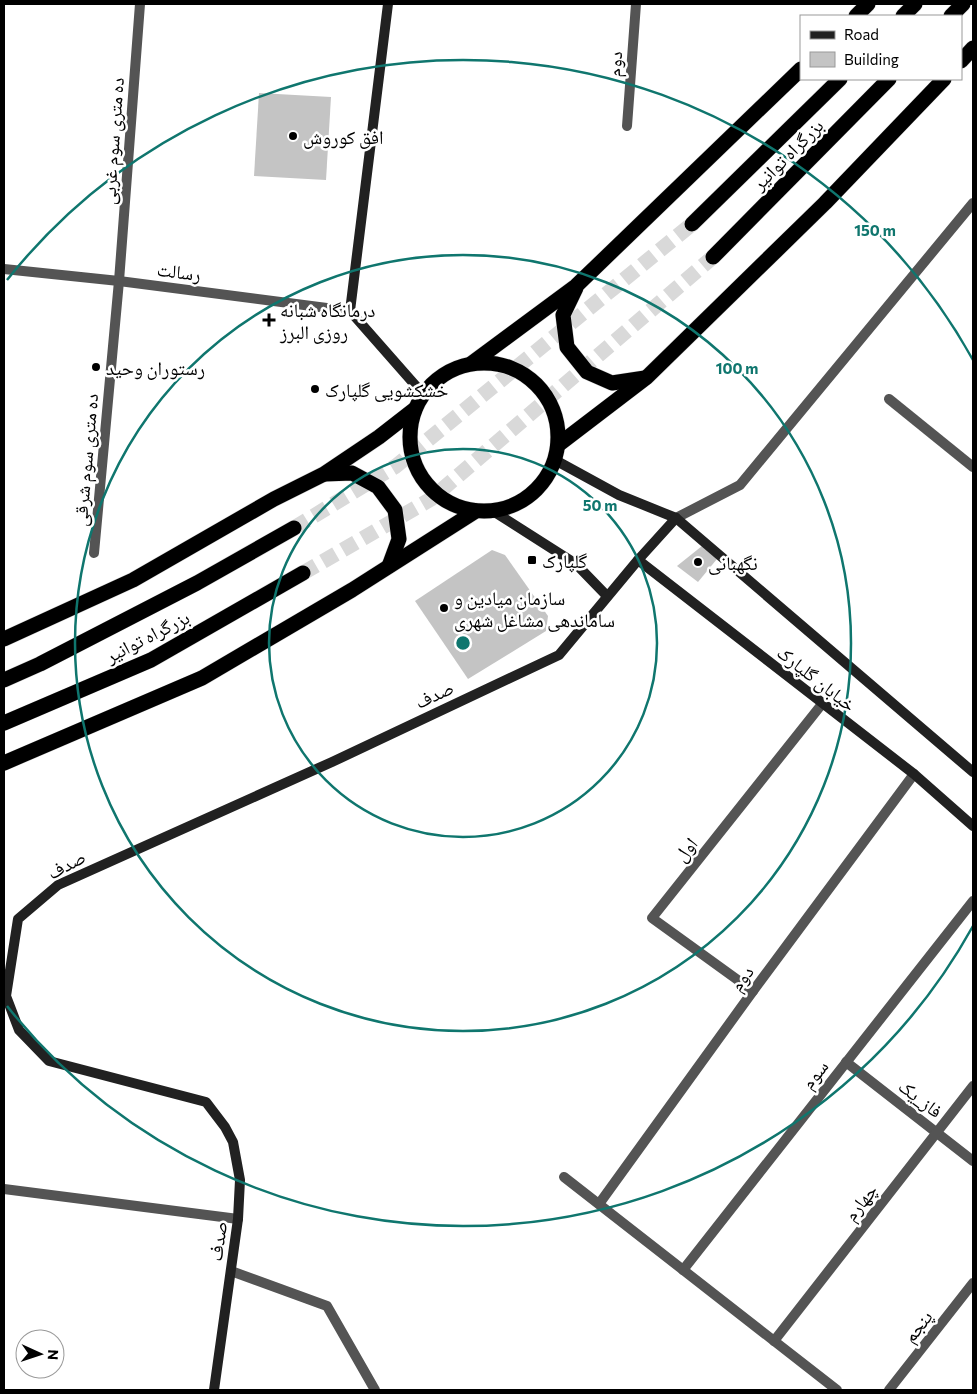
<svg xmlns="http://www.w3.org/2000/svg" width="977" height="1394" font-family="Commissioner,'Noto Naskh Arabic',sans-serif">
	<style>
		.building { fill: #c4c4c4 }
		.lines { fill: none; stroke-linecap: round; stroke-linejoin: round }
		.highway-tunnel { stroke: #d9d9d9; stroke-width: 15; stroke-dasharray: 15 8; stroke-linecap: butt }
		.highway-casing { stroke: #dbdbdb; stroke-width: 16 }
		.street { stroke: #545454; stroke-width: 10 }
		.secondary { stroke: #212121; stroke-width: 10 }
		.highway { stroke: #000; stroke-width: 15 }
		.ring { fill: none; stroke: #0f766e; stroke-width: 2.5 }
		.poi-dot { fill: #000; stroke: #fff; stroke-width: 2 }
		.labels { text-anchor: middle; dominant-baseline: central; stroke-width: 5; stroke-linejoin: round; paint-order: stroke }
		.street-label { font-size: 19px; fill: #000; stroke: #fff }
		.poi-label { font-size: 19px; fill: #000; stroke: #fff; text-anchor: start }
		.centre { fill: #0f766e; stroke: #fff; stroke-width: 2.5 }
		.ring-label { font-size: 15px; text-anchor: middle; font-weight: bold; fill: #0f766e; stroke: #fff; stroke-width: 5; stroke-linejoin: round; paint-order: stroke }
	</style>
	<rect width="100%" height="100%" fill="#fff"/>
	<g class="building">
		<path d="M 259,93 L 331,97 L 326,180 L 254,176 Z"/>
		<path d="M 702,546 L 717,559 L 698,582 L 677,566 Z"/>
		<path d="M 492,550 L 505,555 L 548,616 L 546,631 L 468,679 L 415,601 Z"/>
	</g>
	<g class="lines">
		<g class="highway-tunnel">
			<path d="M 294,528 L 396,466 L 692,224"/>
			<path d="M 303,573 L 431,499 L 713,257"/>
		</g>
		<defs>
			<g id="highway">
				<path d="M 856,16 L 868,4"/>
				<path d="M 903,16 L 915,4"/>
				<path d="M 951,16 L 963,4"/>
				<path d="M 961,61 L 973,48"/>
				<path d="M 692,224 L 840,79"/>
				<path d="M 713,257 L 889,79"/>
				<path d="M 576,288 L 563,315 L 567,347 L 587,372 L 612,383 L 645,378"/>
				<circle cx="484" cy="437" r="74"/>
				<path d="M 472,363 L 576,286 L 801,69"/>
				<path d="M 558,445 L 647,377 L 825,203 L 944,79"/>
				<path d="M 325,474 L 352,473 L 378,487 L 395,510 L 399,539 L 389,566"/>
				<path d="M 4,639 L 133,580 L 274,499 L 324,474 L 379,437 L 415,409"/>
				<path d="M 4,680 L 40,664 L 197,583 L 294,528"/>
				<path d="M 4,723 L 151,660 L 303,573"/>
				<path d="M 4,763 L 202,678 L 352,590 L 476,511"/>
			</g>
		</defs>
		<use href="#highway" class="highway-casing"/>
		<g class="street">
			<path d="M 627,126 L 636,4"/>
			<path d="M 4,269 L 119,281 L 350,311"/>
			<path d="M 889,399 L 973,467"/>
			<path d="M 676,518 L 740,485 L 973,203"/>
			<path d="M 94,553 L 119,281 L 140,4"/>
			<path d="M 753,991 L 652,918 L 822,704"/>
			<path d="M 846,1062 L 973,1161"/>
			<path d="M 564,1177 L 837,1390"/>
			<path d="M 4,1189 L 238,1219"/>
			<path d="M 599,1204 L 753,991 L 914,774"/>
			<path d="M 683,1270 L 973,901"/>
			<path d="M 231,1271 L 327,1306 L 375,1390"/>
			<path d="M 774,1341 L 973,1086"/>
			<path d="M 889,1390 L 973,1283"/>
		</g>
		<g class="secondary">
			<path d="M 388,4 L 350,311 L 423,394"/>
			<path d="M 555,460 L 619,495 L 676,518 L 973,772"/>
			<path d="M 493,511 L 576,564 L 607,596"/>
			<path d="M 638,560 L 914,774 L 973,826"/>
			<path d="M 214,1390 L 238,1219 L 240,1180 L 233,1142 L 225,1127 L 206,1102 L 49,1061 L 19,1030 L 6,996 L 18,919 L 58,885 L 332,762 L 559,655 L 638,560 L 676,518"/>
		</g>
		<use href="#highway" class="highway"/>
	</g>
	<g class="ring">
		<circle cx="463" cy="643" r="194"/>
		<circle cx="463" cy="643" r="388"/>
		<path d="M973 926A583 583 0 0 1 7 1006M7 280A583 583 0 0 1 973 360"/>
	</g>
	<g class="poi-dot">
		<circle cx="293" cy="136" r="5"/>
		<path d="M266.5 312.5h5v5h5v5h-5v5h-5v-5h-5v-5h5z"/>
		<circle cx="96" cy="367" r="5"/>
		<circle cx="315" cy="389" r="5"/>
		<rect x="527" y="555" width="10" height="10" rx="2.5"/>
		<circle cx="698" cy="562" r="5"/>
		<circle cx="444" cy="608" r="5"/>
	</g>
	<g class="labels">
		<g class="street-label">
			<text transform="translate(614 64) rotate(-86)">دوم</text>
			<text transform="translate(112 141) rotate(-86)">ده متری سوم غربی</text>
			<text transform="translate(787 154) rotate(-45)">بزرگراه توانیر</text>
			<text transform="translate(179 271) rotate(7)">رسالت</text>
			<text transform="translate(85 460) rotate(-85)">ده متری سوم شرقی</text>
			<text transform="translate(147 636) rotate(-27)">بزرگراه توانیر</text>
			<text transform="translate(817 678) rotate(38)">خیابان گلپارک</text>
			<text transform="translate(434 694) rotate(-25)">صدف</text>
			<text transform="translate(685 849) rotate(-51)">اول</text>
			<text transform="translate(66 864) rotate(-28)">صدف</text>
			<text transform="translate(741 978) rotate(-54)">دوم</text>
			<text transform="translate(814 1074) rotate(-52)">سوم</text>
			<text transform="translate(921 1098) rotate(38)">فاز_یک</text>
			<text transform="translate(860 1202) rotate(-52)">چهارم</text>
			<text transform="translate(217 1241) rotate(-82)">صدف</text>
			<text transform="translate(917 1326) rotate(-52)">پنجم</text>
		</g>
		<g class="poi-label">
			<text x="303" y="136">افق کوروش</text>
			<text x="280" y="309">درمانگاه شبانه<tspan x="280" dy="22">روزی البرز</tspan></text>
			<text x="106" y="367">رستوران وحید</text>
			<text x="325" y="389">خشکشویی گلپارک</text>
			<text x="542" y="560">گلپارک</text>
			<text x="708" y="562">نگهبانی</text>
			<text x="454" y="597">سازمان میادین و<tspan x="454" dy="22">ساماندهی مشاغل شهری</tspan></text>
		</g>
	</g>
	<circle cx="463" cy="643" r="8" class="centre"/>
	<g class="ring-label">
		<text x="875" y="236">150 m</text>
		<text x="737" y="374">100 m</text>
		<text x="600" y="511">50 m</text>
	</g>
	<rect width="977" height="1394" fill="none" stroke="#000000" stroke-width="10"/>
	<rect x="800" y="15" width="162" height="65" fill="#ffffff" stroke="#999999"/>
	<rect x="810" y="31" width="25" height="8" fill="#212121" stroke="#999999"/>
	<text x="844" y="40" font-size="15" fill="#000000">Road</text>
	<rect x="810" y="52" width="25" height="15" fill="#c4c4c4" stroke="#999999"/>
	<text x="844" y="65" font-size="15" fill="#000000">Building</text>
	<g transform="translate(40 1354) rotate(93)"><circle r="24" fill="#ffffff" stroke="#999999"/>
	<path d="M0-4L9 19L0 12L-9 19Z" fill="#000000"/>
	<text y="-8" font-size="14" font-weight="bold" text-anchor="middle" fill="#000000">N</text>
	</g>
</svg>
